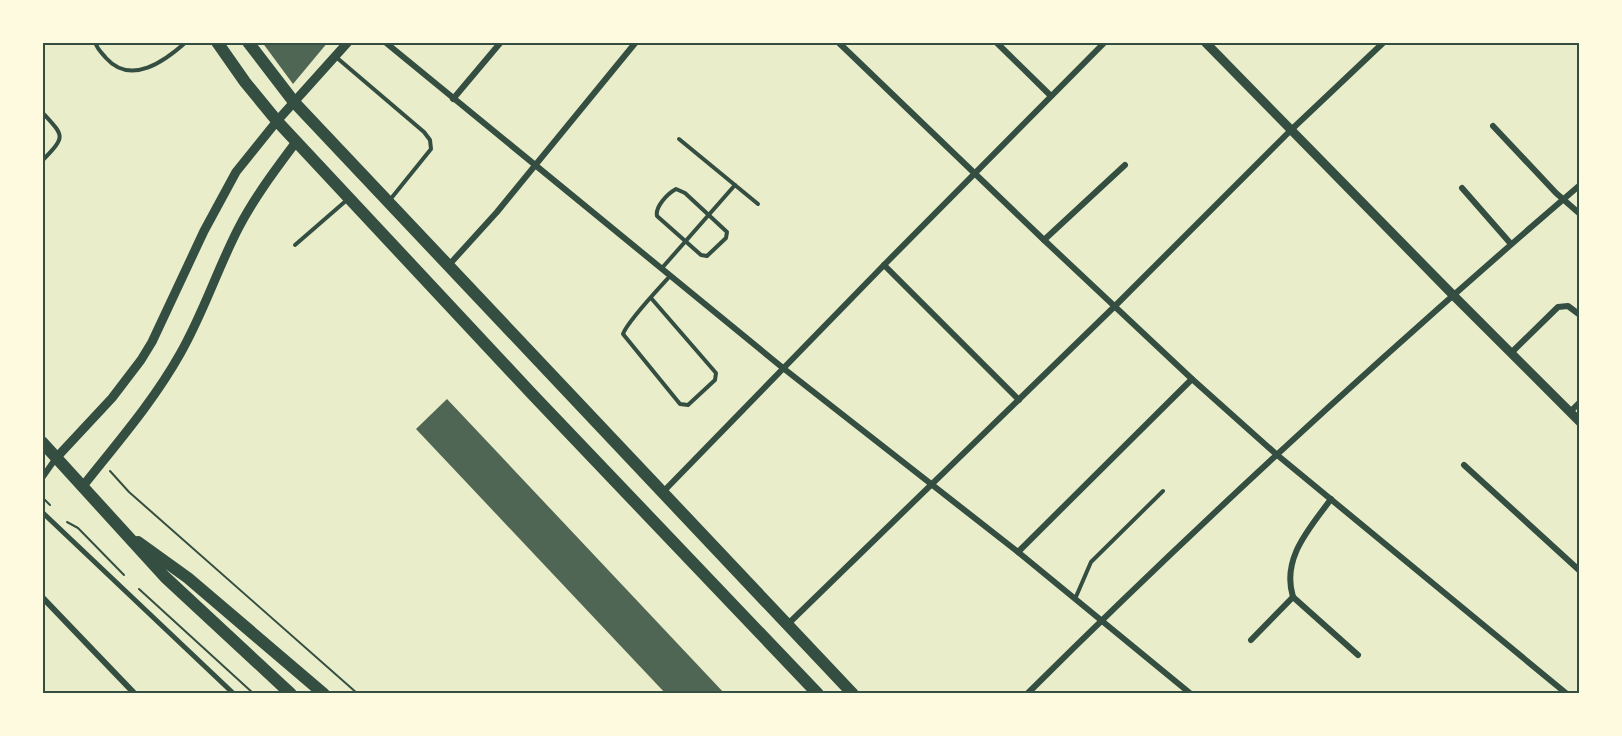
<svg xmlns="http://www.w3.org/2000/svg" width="1622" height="736" font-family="'Golos Text',sans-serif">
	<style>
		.building { fill: #4f6655 }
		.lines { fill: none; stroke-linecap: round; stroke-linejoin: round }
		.path { stroke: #344e41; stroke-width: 2 }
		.service { stroke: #344e41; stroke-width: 4 }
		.pedestrian { stroke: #344e41; stroke-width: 5 }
		.minor { stroke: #344e41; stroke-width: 6 }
		.tertiary { stroke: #344e41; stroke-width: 9 }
		.primary { stroke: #344e41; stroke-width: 12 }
		.neatline { fill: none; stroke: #344e41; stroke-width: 2 }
	</style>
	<rect width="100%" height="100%" fill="#e9edc9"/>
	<g class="building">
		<path d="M 262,42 L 328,42 L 293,84 Z"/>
		<path d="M 447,399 L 725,694 L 666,694 L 416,429 Z"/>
	</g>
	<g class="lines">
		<g class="path">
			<path d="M 110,471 L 129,492 L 358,694"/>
			<path d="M 42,497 L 50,505"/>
			<path d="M 67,522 L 78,528 L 124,575"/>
			<path d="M 139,589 L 254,694"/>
		</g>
		<g class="service">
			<path d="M 95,42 C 97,49 102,53 106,58 C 131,86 165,61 186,42"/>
			<path d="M 336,57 L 424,132 L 430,140 L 431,149 L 389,201"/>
			<path d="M 42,112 C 65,137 66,136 42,161"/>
			<path d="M 679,139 L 758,204"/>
			<path d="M 676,189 L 685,193 L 727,232 L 726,238 L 707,256 L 701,255 L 657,216 C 655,207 667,194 676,189 Z"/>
			<path d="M 295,245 L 348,199"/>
			<path d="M 662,268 L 735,185"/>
			<path d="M 651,298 L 716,373 L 715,380 L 688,405 L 680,404 L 623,334 C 627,322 660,287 670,276"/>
			<path d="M 1075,599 L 1091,562 L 1163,491"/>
		</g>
		<path class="pedestrian" d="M 42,512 L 234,694"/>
		<g class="minor">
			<path d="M 385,42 L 783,368 L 1018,552 L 1191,694"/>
			<path d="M 838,42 L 1044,240 L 1192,379 L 1276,454 L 1567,694"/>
			<path d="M 996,42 L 1051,96"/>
			<path d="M 453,99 L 501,42"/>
			<path d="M 1493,126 L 1556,193 L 1580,214"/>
			<path d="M 1462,188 L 1511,244"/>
			<path d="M 1044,240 L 1125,165"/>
			<path d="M 884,265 L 1019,400"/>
			<path d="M 448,266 L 497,212 L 636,42"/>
			<path d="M 1511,353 L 1558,307 L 1568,306 L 1580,315"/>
			<path d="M 1570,412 L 1580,402"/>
			<path d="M 1464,465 L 1580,571"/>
			<path d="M 42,478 L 56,458"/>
			<path d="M 663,492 L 884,265 L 1105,42"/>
			<path d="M 1331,499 C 1310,528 1281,558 1293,597 L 1358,655"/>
			<path d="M 1018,552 L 1192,379"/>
			<path d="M 42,597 L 135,694"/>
			<path d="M 788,624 L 1115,306 L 1291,130 L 1384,42"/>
			<path d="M 1251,640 L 1293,597"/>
			<path d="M 1027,694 C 1205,517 1390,348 1580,185"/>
		</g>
		<g class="tertiary">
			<path d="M 1205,42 L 1453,295 L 1580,422"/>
			<path d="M 57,457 L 112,398 L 141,360 L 152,342 L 204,231 L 236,172 L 277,121 L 348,42"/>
			<path d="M 83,486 C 117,443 153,402 180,354 C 203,314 217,270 238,229 C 254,198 275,170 296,142"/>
		</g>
		<g class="primary">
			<path d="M 217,42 L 245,82 L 277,121 L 532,394 L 818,694"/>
			<path d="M 248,42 L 294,102 L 853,694"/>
			<path d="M 42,442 L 165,577 L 291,694"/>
			<path d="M 138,542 L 188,578 L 324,694"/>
		</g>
	</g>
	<rect width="1622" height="736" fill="none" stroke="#fefae0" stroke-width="87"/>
	<rect x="44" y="44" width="1534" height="648" class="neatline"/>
</svg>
